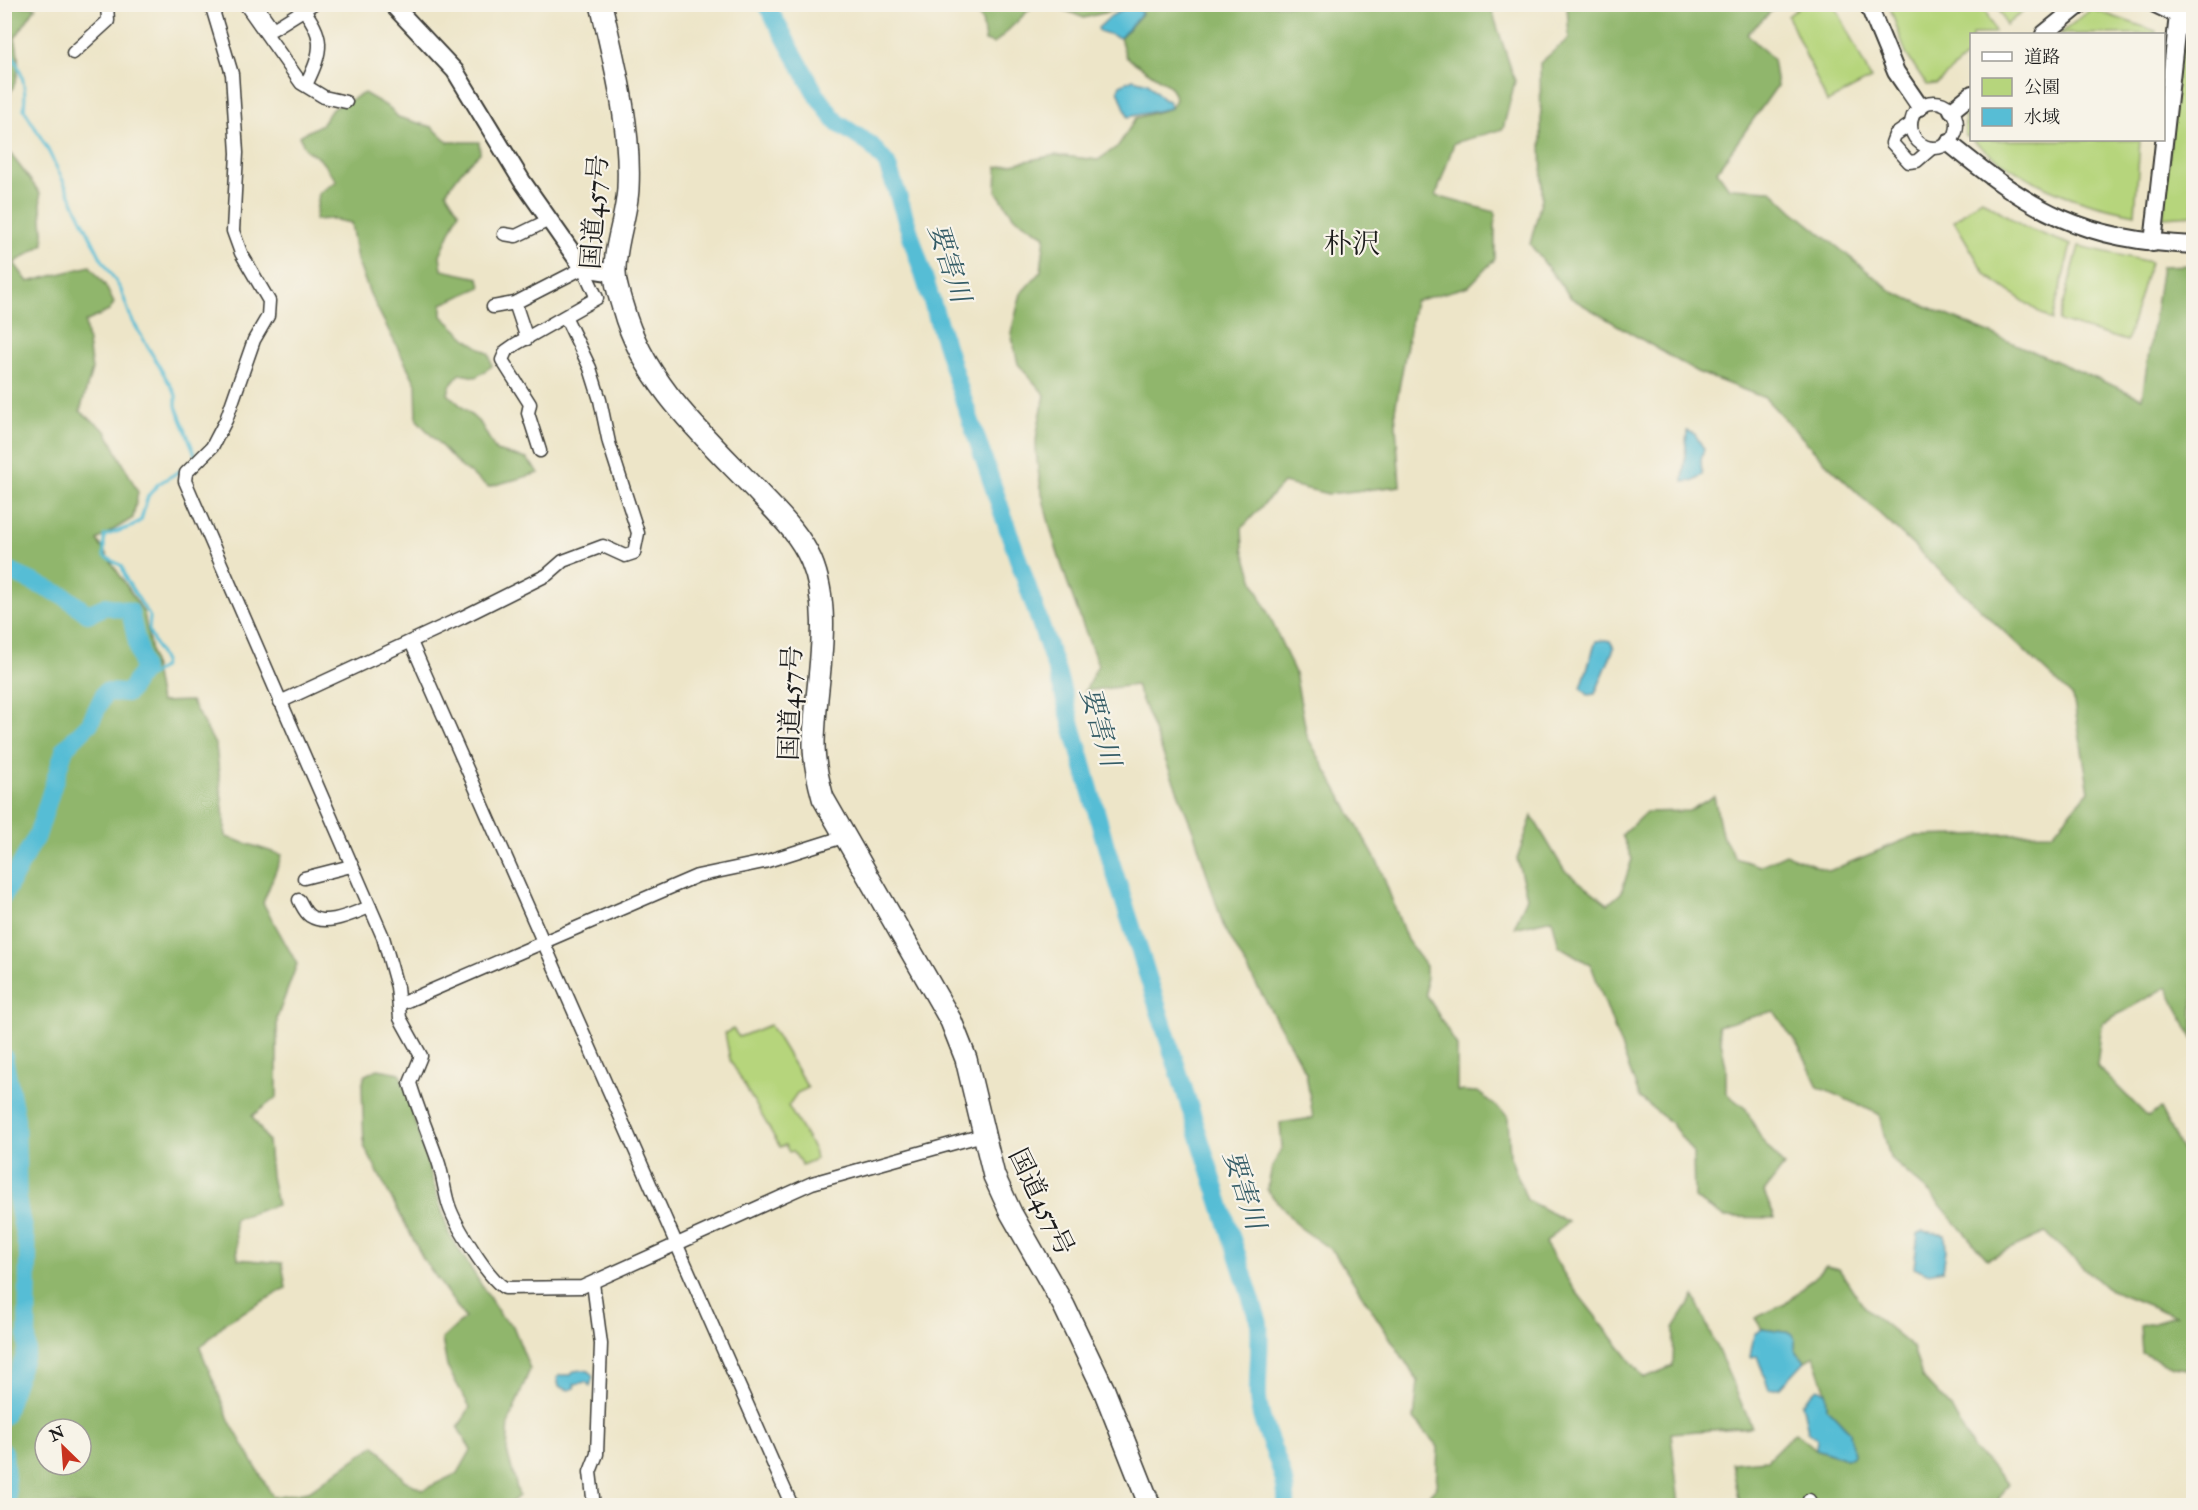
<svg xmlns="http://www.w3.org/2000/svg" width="2198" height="1510" font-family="'IM FELL Double Pica','Noto Serif JP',serif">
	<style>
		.green { fill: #b6d57c; stroke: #69784c; stroke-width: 1.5 }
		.forest { fill: #90b66c; stroke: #566944; stroke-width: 1.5; fill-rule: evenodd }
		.water { fill: #57bdd5; stroke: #3a6c78; stroke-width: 1.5 }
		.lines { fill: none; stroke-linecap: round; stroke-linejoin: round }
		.stream { stroke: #57bdd5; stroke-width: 3 }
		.river { stroke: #57bdd5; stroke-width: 18 }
		.street-casing { stroke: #3b3a36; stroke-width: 15 }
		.secondary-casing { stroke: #3b3a36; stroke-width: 20 }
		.highway-casing { stroke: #3b3a36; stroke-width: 24 }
		.street { stroke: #fff; stroke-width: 12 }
		.secondary { stroke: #fff; stroke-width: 16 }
		.highway { stroke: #fff; stroke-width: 21 }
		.labels { text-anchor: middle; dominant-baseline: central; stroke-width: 4.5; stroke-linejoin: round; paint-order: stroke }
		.street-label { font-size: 26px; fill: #1c1c1c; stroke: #f7f3e8 }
		.water-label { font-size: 27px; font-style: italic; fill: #345c66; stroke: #f7f3e8 }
		.quarter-label { font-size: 28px; fill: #1c1c1c; stroke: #f7f3e8 }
	</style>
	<rect width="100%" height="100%" fill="#f7f3e8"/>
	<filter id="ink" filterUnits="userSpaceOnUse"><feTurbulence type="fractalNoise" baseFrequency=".0167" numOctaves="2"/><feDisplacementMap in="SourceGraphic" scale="12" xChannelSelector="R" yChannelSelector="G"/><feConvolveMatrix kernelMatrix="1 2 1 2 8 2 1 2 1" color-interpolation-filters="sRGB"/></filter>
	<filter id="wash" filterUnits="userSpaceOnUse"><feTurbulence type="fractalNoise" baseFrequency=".008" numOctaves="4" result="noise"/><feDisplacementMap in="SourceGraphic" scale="24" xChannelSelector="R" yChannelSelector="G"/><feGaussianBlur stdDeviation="1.35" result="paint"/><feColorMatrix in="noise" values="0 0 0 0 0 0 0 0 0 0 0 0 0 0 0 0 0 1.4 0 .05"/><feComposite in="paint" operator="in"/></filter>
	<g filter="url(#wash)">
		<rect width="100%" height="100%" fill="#ede5c8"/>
		<g class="green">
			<path d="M 1802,5 L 1835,5 L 1871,79 L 1827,102 L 1788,16 Z"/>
			<path d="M 1889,5 L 1983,5 L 1995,32 L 1991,34 L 1972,34 L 1971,52 L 1936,84 L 1927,85 L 1906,54 Z"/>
			<path d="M 1997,5 L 2030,5 L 2006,25 Z"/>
			<path d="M 2091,9 L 2156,31 L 2156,34 L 2060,34 Z"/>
			<path d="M 2181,34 L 2193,35 L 2193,215 L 2163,217 Z"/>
			<path d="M 1971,105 L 1972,139 L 1965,135 L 1965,111 Z"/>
			<path d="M 1972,140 L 2140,140 L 2135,214 C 2068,201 2025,183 1972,140 Z"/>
			<path d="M 1981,199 L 2024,227 L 2071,245 L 2052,321 L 1986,275 L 1954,221 Z"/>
			<path d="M 2079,246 L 2150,262 L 2127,341 L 2059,321 Z"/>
			<path d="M 770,1025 L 808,1088 L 797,1093 L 788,1106 L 814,1150 L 816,1159 L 802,1165 L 793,1151 L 789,1152 L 785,1145 L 780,1147 L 730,1060 L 725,1033 L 733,1029 L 739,1037 Z"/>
		</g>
		<g class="forest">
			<path d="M 5,4 L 36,7 L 15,38 C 21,62 20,81 5,101 Z"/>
			<path d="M 970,5 L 1034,5 L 994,44 L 985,41 L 982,20 Z"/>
			<path d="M 1052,5 L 1490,5 L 1515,81 L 1503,129 L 1454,143 L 1436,196 L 1495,212 L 1495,259 L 1469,286 L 1415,301 L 1395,410 L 1400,486 L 1328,494 L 1283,483 L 1242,528 L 1243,549 L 1255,584 L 1295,673 L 1307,736 L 1379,865 L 1407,940 L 1426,966 L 1426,994 L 1457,1046 L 1457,1091 L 1478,1092 L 1508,1116 L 1510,1157 L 1527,1200 L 1568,1222 L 1545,1243 L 1571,1285 L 1644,1378 L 1673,1366 L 1674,1328 L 1694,1296 L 1752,1427 L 1671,1433 L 1679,1505 L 1421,1505 L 1436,1488 L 1438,1447 L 1414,1419 L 1418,1381 L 1334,1252 L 1298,1226 L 1267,1190 L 1272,1167 L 1282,1148 L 1280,1123 L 1313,1118 L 1306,1073 L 1223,925 L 1194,833 L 1136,685 L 1085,691 L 1098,665 C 1074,602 1038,512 1036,445 C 1036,429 1042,411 1045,395 L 1018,364 L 1011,333 L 1021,293 L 1041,271 L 1045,236 L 1014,217 L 996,191 L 997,167 L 1055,155 L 1098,160 L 1118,146 L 1136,118 L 1171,108 L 1176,99 L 1170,86 L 1126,57 L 1120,38 L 1142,14 L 1138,8 L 1128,7 L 1084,18 Z"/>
			<path d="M 1567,5 L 1778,5 L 1747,34 L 1773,59 L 1777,86 L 1717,171 L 1729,188 L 1771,190 L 1793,211 L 1893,292 L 2142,398 L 2162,266 L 2193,265 L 2193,1040 L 2167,987 L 2102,1023 L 2097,1066 L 2148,1117 L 2160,1109 L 2183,1153 L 2193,1154 L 2193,1370 L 2173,1367 L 2142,1353 L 2140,1326 L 2175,1316 L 2106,1288 L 2045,1233 L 1987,1259 L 1931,1194 L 1890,1158 L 1879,1114 L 1818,1087 L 1802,1052 L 1774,1011 L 1718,1026 L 1726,1067 L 1726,1093 L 1746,1109 L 1762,1140 L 1784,1166 L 1764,1192 L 1775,1218 L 1724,1217 L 1694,1198 L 1693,1153 L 1671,1123 L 1640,1098 L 1591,965 L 1559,946 L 1552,919 L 1514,928 L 1527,897 L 1517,859 L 1532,816 L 1564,870 L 1608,904 L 1621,893 L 1632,859 L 1622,835 L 1646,812 L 1689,811 L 1714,796 L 1722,835 L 1735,858 L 1760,866 L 1786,854 L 1829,871 L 1914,836 L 2053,833 L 2089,791 L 2073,697 L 1826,463 L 1765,398 L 1697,372 L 1571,298 L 1530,244 L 1542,198 L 1540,63 L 1569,38 Z"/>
			<path d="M 364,93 L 390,108 L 398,117 L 432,127 L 448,142 L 479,142 L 480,153 L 463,169 L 446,192 L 459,212 L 440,255 L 442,270 L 479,278 L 481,287 L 442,304 L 442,316 L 468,340 L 489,354 L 492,366 L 476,377 L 460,374 L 450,386 L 448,394 L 481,424 L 496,451 L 527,459 L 539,473 L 488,487 L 459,465 L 417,420 L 416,384 L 370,294 L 357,260 L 351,223 L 331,219 L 315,220 L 319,193 L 337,181 L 319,158 L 306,150 L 299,136 L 322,124 L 332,109 Z"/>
			<path d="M 4,145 L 40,193 L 44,244 L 14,263 L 28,282 L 90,266 L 105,285 L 114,303 L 109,311 L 85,322 L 92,370 L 80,411 L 106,431 L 138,492 L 133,518 L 97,540 L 144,613 L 160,702 L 191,701 L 216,746 L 226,837 L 282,855 L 263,903 L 297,964 L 277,1018 L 277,1097 L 252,1116 L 268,1141 L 271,1176 L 277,1205 L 234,1219 L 238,1259 L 282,1263 L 286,1288 L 226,1322 L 200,1348 L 230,1422 L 273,1497 L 309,1491 L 375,1445 L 404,1480 L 423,1490 L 458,1473 L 471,1450 L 458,1428 L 470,1407 L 447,1367 L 442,1339 L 465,1318 L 424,1260 L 364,1146 L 362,1086 L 365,1075 L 378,1069 L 400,1073 L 449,1234 L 501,1316 L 513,1326 L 530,1369 L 509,1422 L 507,1451 L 519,1496 L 508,1505 L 5,1505 ZM 45,1429 L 81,1429 L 81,1465 L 45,1465 Z"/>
			<path d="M 1826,1266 L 1839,1269 L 1864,1307 L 1913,1347 L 1922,1377 L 1951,1408 L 1974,1450 L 2009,1483 L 1998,1500 L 2002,1505 L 1740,1505 L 1732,1463 L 1767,1460 L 1795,1432 L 1816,1449 L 1846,1459 L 1850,1432 L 1827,1408 L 1826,1392 L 1814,1356 L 1805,1361 L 1795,1350 L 1795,1340 L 1791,1333 L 1762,1329 L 1755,1318 L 1785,1304 Z"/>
		</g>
		<g class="water">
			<path d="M 1128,7 L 1138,8 L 1142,13 L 1120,38 L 1099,31 L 1098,28 L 1111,16 Z"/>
			<path d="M 1133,79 L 1148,83 L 1163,99 L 1169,101 L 1171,108 L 1128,117 L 1118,90 L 1120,85 Z"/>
			<path d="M 1687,431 L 1695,434 L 1704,449 L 1701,460 L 1702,475 L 1692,481 L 1683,482 Z"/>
			<path d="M 1605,640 L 1610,641 L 1614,648 L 1595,694 L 1588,695 L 1581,688 L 1596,641 Z"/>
			<path d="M 1923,1231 L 1945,1235 L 1946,1250 L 1943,1270 L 1927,1273 L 1914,1267 L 1918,1234 Z"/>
			<path d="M 1762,1329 L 1791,1333 L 1795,1340 L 1795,1350 L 1805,1361 L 1781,1387 L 1769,1389 L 1757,1356 L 1750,1357 L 1754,1334 Z"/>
			<path d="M 583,1370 L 589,1371 L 593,1377 L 590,1386 L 586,1382 L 574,1384 L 575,1388 L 569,1390 L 559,1387 L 557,1378 L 560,1375 L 571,1375 L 574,1371 Z"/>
			<path d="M 1818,1388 L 1826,1392 L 1827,1408 L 1850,1432 L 1853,1455 L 1846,1459 L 1816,1449 L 1817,1438 L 1808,1431 L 1802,1403 Z"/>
		</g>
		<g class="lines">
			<g class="stream">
				<path d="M 4,40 C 18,63 28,81 24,109 L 47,148 L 101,258 L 121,290 L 131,318 L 176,395 L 176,406 L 196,457"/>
				<path d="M 132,687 L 162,668 L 164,662 L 149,632 L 150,617 L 126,579 L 122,566 L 104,556 L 104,536 L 133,526 L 141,520 L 148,496 L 158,484 L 183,469"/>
			</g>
			<g class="river">
				<path d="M 766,4 L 816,94 L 836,122 L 871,145 L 887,164 L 896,189 L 960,390 L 1057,672 L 1106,846 L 1259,1323 C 1261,1349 1257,1373 1258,1398 C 1261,1435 1289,1469 1286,1506"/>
				<path d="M 4,569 L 64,596 L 88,614 L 106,606 L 130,611 L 143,670 L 128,693 L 105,692 L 90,723 L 65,748 L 38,833 L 4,895"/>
				<path d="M 4,1057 L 16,1118 L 18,1204 L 28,1254 L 27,1349 L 4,1416"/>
				<path d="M 4,1452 L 8,1506"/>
			</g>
		</g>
	</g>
	<g filter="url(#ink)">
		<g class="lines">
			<defs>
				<g id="street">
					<path d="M 211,4 L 232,74 L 237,153 L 233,231 L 241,253 L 269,301 L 268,316 L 254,340 L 226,420 L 212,447 L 186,473 L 185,481 L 383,937 L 397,987 L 400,1018 L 421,1056 L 410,1083 C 418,1110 429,1135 438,1161 C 443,1175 444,1191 449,1206 C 455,1224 489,1280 505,1288 L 582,1287 L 812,1183 L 983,1135"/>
					<path d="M 245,4 L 301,83 L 324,97 L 346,102"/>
					<path d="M 299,4 C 326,36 323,50 306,85"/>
					<path d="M 259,9 L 273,29 L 313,4"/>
					<path d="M 73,53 L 108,21 L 107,4"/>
					<circle cx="1934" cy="125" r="23"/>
					<path d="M 1911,124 L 1895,135 L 1892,143 L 1909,162 L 1917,161 L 1932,148"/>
					<path d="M 504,234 L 516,236 L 549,220"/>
					<path d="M 515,303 L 527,339"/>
					<path d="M 493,307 L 515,303 L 583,268 L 597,298 L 516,344 L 506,351 L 502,360 L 530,404 L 528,413 L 540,451"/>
					<path d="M 411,642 L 792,1506"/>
					<path d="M 280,702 L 463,617 L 547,575 L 563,561 L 603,546 L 625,556 L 634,553 L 638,533 L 609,443 L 600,400 L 590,368 L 566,318"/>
					<path d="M 304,878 L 351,866"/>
					<path d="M 299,900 C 302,905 305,913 310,916 C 327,927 353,913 370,907"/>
					<path d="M 400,1004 L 697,876 L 764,862 L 843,837"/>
					<path d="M 593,1283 L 601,1344 L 597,1454 L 590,1472 L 594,1506"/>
					<path d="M 1809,1500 L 1812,1506"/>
				</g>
				<g id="secondary">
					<path d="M 392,4 L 455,71 L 522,181 L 583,268 L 615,273"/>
					<path d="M 1868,4 L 1896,72 L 1920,107"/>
					<path d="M 2155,4 L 2178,15 L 2194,18"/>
					<path d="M 2044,34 L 2081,4"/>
					<path d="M 1952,110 L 1972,94"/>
					<path d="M 1949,143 C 2033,212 2082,240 2194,245"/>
					<path d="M 2153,243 L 2178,15"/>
				</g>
				<path id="highway" d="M 601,4 C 615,65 631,126 628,188 C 627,216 614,245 615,273 C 615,284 620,298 623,308 C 643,382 704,436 755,489 C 776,512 798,531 811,560 C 835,616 814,686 814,745 C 814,763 818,780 823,798 L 951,1021 L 966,1059 L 994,1176 L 1011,1213 L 1064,1306 L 1104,1390 L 1150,1506"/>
			</defs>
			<use href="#street" class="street-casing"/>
			<use href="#secondary" class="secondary-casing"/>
			<use href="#highway" class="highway-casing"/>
			<use href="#street" class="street"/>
			<use href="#secondary" class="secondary"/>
			<use href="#highway" class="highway"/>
		</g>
	</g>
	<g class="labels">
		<g class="street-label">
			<text transform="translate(595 212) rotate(-86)">国道457号</text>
			<text transform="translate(791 703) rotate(-88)">国道457号</text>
			<text transform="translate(1041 1202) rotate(64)">国道457号</text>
		</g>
		<g class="water-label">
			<text transform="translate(949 263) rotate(72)">要害川</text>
			<text transform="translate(1100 727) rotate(74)">要害川</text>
			<text transform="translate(1244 1190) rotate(72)">要害川</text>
		</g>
		<g class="quarter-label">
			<text x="1352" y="244">朴沢</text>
		</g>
	</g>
	<rect width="2198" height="1510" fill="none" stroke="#f7f3e8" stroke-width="24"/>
	<rect x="1970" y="33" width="195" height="108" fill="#f7f3e8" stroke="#9f9d96" stroke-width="1.5"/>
	<rect x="1982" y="52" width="30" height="9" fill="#ffffff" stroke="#9f9d96" stroke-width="1.5"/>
	<text x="2024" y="63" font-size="18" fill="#1c1c1c">道路</text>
	<rect x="1982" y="78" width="30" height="18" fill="#b6d57c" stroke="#9f9d96" stroke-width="1.5"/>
	<text x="2024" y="93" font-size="18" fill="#1c1c1c">公園</text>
	<rect x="1982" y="108" width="30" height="18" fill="#57bdd5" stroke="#9f9d96" stroke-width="1.5"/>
	<text x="2024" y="123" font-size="18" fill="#1c1c1c">水域</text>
	<g transform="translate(63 1447) rotate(335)"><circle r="28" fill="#f7f3e8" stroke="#9f9d96" stroke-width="1.5"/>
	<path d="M0-4.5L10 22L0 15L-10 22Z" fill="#c8321e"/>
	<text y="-9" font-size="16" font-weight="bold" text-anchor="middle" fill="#1c1c1c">N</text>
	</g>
</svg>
